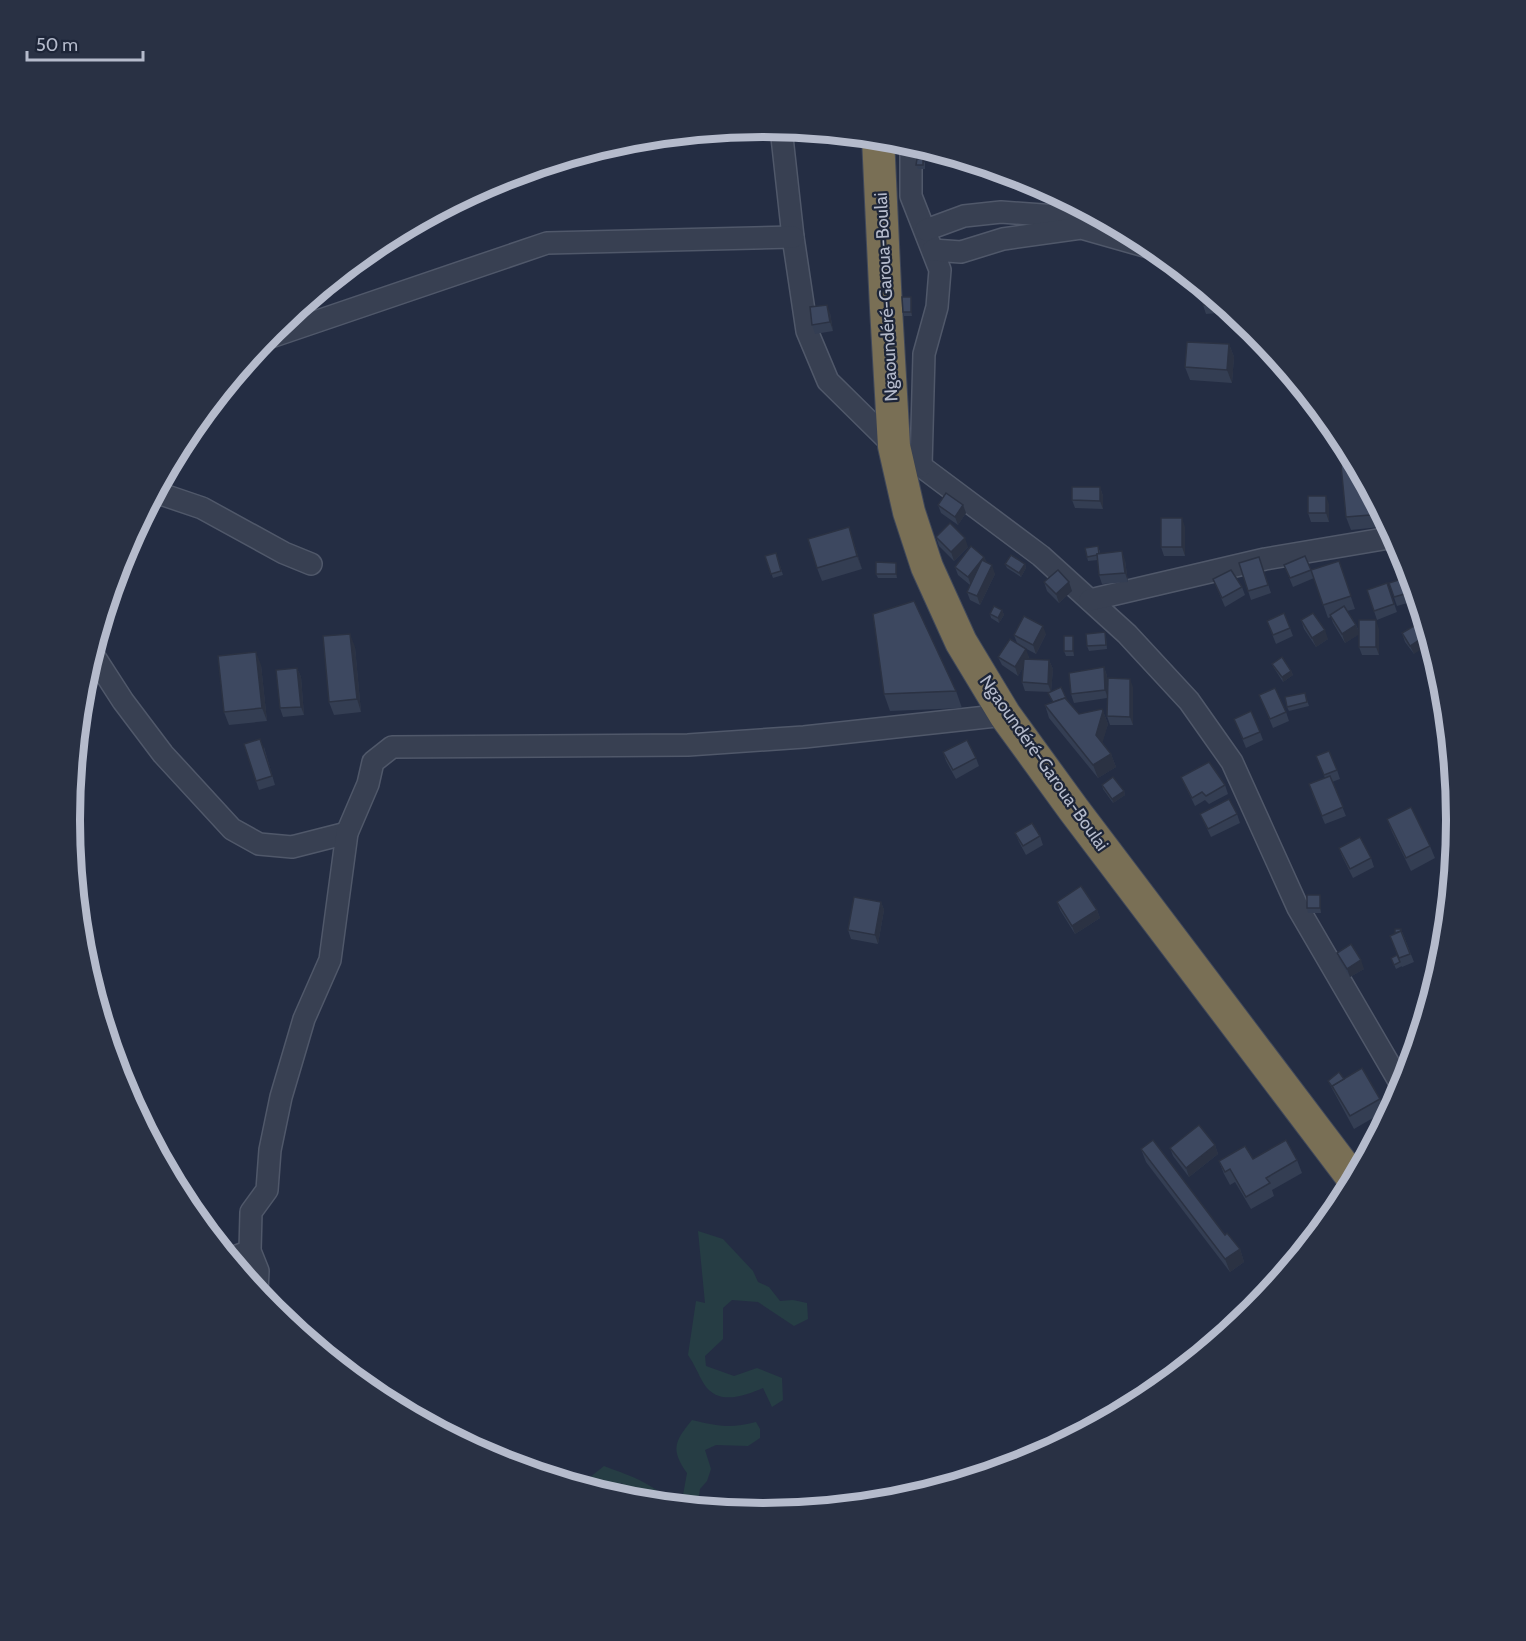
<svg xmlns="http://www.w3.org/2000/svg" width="1526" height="1641" font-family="Cabin,sans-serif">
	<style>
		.green { fill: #263d44 }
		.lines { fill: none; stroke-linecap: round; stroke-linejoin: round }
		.minor-casing { stroke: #50586a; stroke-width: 24 }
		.highway-casing { stroke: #40485a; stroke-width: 34 }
		.minor { stroke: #384052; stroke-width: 21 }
		.highway { stroke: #796f55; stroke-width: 32 }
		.wall { fill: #343e53 }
		.shaded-wall { fill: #2b3243 }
		.building { fill: #3d4860; stroke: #2b3243; stroke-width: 1.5 }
		.labels { text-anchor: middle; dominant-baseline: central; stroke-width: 4.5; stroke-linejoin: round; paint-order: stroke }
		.street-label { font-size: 18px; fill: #b5bbcc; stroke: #1d2538 }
		.rim { fill: none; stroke: #b5bbcc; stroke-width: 8 }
	</style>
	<rect width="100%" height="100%" fill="#242d43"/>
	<g class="green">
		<path d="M 698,1231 L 723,1239 L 753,1271 L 758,1282 L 769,1287 L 780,1301 L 793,1300 L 807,1303 L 808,1319 L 794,1326 L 758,1302 L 732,1300 L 723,1308 L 723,1339 L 705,1356 L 706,1366 L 734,1376 L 757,1368 L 782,1378 L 783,1400 L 772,1407 L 763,1388 C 744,1396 718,1406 704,1384 C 698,1374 695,1365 688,1355 L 696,1301 L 705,1303 Z"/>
		<path d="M 692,1420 C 717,1426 730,1429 756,1422 L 760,1429 L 760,1438 L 748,1446 L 716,1445 L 705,1450 L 711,1469 L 707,1481 L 700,1489 L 697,1508 L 681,1506 L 687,1473 C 670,1449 675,1441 692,1420 Z"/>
		<path d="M 604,1466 C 636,1478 650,1482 676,1506 L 631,1501 L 622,1483 L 605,1488 L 604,1494 L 579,1486 Z"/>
	</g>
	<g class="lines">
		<defs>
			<g id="minor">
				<path d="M 781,128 L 793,237 L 807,331 L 828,381 L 894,446 L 1041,556 L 1127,634 L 1189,701 L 1232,762 L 1298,908 L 1403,1088"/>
				<path d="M 920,146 L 911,155 L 911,196 L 940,270 L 937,307 L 924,354 L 921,466"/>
				<path d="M 926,230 L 964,216 L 1001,212 L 1084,218"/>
				<path d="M 933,250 L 961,252 L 1003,239 L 1081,228 L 1155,249"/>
				<path d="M 265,339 L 547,243 L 793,237"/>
				<path d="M 155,492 L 202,508 L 284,553 L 311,564"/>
				<path d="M 1090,600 L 1265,559 L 1395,537"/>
				<path d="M 92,653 L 123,701 L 163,754 L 232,829 L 259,844 L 292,847 L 347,833"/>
				<path d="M 229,1259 L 250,1251"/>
				<path d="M 257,1293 L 258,1271 L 250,1251 L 251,1212 L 267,1190 L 270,1150 L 281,1097 L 304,1019 L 330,960 L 347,833 L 368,784 L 373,762 L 392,747 L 688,745 L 804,737 L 1005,715"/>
			</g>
			<path id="highway" d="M 878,138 L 886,308 L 894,446 L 909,512 L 927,567 L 961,642 L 1005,715 L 1074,810 L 1354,1180"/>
		</defs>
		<use href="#minor" class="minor-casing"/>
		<use href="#highway" class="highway-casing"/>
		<use href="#minor" class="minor"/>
		<use href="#highway" class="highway"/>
	</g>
	<g class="wall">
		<path d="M 925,162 L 925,169 L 918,169 L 916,165 Z"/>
		<path d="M 1202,287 L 1229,309 L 1229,312 L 1206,314 L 1203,305 Z"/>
		<path d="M 912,301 L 912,316 L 904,316 L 903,312 Z"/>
		<path d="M 830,313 L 833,331 L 815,334 L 812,325 Z"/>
		<path d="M 1229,344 L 1234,357 L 1232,383 L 1190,380 L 1185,367 Z"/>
		<path d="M 1355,463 L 1389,526 L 1351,530 L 1346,517 Z"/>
		<path d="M 1100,487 L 1103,496 L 1103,509 L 1075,508 L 1072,500 Z"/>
		<path d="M 1329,504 L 1329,522 L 1311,522 L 1308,513 Z"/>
		<path d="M 938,505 L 963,505 L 966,513 L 958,525 L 941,513 Z"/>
		<path d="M 849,527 L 862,569 L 822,581 L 817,568 Z"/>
		<path d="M 1185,527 L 1185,556 L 1164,556 L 1161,547 Z"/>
		<path d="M 936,537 L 968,547 L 954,561 L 939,546 Z"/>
		<path d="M 1100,550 L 1100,554 L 1125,560 L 1128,582 L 1102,584 L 1099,575 L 1098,560 L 1088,561 L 1087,557 Z"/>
		<path d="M 776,553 L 783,575 L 773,578 L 765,556 Z"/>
		<path d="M 984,557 L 987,563 L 995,574 L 980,605 L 970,600 L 967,592 L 970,585 L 958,575 L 955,567 Z"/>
		<path d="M 1259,557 L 1271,593 L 1251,600 L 1239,563 Z"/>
		<path d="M 1339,561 L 1355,609 L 1347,611 L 1356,625 L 1359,631 L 1379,629 L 1379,655 L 1362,655 L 1359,647 L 1359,634 L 1345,643 L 1333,623 L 1331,617 L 1328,618 L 1311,570 Z"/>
		<path d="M 896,563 L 897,567 L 897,578 L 878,578 L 876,574 Z"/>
		<path d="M 1005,564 L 1025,564 L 1026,568 L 1021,577 L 1007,568 Z"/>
		<path d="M 1284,565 L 1311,570 L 1314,578 L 1293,587 Z"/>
		<path d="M 1411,576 L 1418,600 L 1397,606 L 1389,583 Z"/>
		<path d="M 1213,579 L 1242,587 L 1245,595 L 1225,607 Z"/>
		<path d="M 1044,582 L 1069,582 L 1072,591 L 1059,603 L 1047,591 Z"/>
		<path d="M 1387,583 L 1397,612 L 1377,620 L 1367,590 Z"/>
		<path d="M 1002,610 L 1004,615 L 999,623 L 991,618 L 990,614 Z"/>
		<path d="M 1301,620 L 1328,639 L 1316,647 L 1304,629 Z"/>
		<path d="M 1424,620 L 1414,654 L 1405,642 L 1402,633 Z"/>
		<path d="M 1267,621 L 1290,628 L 1293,636 L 1276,644 Z"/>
		<path d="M 1046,634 L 1036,654 L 1023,647 L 1029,657 L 1028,659 L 1049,660 L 1053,669 L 1051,692 L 1067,700 L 1079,714 L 1103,711 L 1108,724 L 1102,742 L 1111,754 L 1116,767 L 1098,778 L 1049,718 L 1045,705 L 1052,702 L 1051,692 L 1025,691 L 1022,682 L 1023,667 L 1018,676 L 1002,665 L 998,657 L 1017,643 L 1014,635 Z"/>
		<path d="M 1073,636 L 1074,641 L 1074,656 L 1066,656 L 1064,651 Z"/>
		<path d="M 1106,637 L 1107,649 L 1089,651 L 1087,646 Z"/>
		<path d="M 355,647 L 361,712 L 334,715 L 329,702 Z"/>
		<path d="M 1272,664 L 1291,671 L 1293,675 L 1283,682 L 1274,668 Z"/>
		<path d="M 261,665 L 267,721 L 229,725 L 224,712 Z"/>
		<path d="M 1104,667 L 1107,676 L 1108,689 L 1133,687 L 1133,725 L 1110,725 L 1107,716 L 1107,698 L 1074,703 L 1071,694 Z"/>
		<path d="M 297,668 L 301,677 L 304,715 L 283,717 L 280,708 Z"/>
		<path d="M 956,691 L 962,708 L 890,711 L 884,694 Z"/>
		<path d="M 1306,697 L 1309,706 L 1289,711 L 1287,707 Z"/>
		<path d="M 1263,704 L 1286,712 L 1289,721 L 1273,728 Z"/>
		<path d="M 1234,719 L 1260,732 L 1263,740 L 1246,748 Z"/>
		<path d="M 264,747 L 275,785 L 259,790 L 256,781 Z"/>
		<path d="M 943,752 L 976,758 L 979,766 L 956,779 L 946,761 Z"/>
		<path d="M 1316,756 L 1337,770 L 1340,779 L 1332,782 L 1346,816 L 1325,824 L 1312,793 L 1325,778 Z"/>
		<path d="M 1181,777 L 1225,785 L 1228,794 L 1209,804 L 1205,800 L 1195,806 Z"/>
		<path d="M 1102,785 L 1124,791 L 1125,795 L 1113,803 L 1103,789 Z"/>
		<path d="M 1200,814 L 1237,814 L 1240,823 L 1211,837 Z"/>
		<path d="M 1387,819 L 1430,846 L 1435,858 L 1411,871 L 1392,832 Z"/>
		<path d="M 1015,833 L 1040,836 L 1043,845 L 1026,855 L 1019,842 Z"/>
		<path d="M 1339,848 L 1371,858 L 1374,867 L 1353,878 L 1342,856 Z"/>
		<path d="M 1320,895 L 1321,899 L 1321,913 L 1308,913 L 1307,908 Z"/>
		<path d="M 881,902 L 884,910 L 878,944 L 851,939 L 848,930 Z"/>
		<path d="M 1057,902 L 1097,910 L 1100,918 L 1075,934 L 1060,910 Z"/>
		<path d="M 1401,929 L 1414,962 L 1402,967 L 1401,965 L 1402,966 L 1396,969 L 1391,958 L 1397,955 L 1395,934 Z"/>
		<path d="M 1337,953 L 1364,969 L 1350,977 L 1340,961 Z"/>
		<path d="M 1344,1079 L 1380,1099 L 1385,1111 L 1354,1129 L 1328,1081 Z"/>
		<path d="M 1215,1145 L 1218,1154 L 1189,1177 L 1173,1156 L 1170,1148 Z"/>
		<path d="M 1141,1149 L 1240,1249 L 1244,1262 L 1230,1272 L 1146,1162 Z"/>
		<path d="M 1253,1159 L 1297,1160 L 1302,1173 L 1272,1190 L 1274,1196 L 1251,1209 L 1235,1182 L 1230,1185 L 1224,1174 L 1219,1161 Z"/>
	</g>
	<g class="shaded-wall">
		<path d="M 911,297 L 912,301 L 912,316 L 911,312 Z"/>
		<path d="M 827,305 L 830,313 L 833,331 L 830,322 Z"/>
		<path d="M 1229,344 L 1234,357 L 1232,383 L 1227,370 Z"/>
		<path d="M 1100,487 L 1103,496 L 1103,509 L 1100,501 Z"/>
		<path d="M 1326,496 L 1329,504 L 1329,522 L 1326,513 Z"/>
		<path d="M 963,505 L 966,513 L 958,525 L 955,517 Z"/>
		<path d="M 1182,518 L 1185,527 L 1185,556 L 1182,547 Z"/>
		<path d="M 849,527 L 853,540 L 862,569 L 857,556 Z"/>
		<path d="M 965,538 L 968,547 L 954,561 L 951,552 Z"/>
		<path d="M 1122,551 L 1125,560 L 1128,582 L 1125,573 Z"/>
		<path d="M 984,557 L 988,565 L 971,586 L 968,577 Z"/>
		<path d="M 896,563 L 897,567 L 897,578 L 896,574 Z"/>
		<path d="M 1025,564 L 1026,568 L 1021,577 L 1019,573 Z"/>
		<path d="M 992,565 L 995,574 L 980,605 L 977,596 Z"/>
		<path d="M 1069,582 L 1072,591 L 1059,603 L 1056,594 Z"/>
		<path d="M 1002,610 L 1004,615 L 999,623 L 998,618 Z"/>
		<path d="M 1376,620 L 1379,629 L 1379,655 L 1376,647 Z"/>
		<path d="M 1356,625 L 1360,634 L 1345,643 L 1342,634 Z"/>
		<path d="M 1043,626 L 1046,634 L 1036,654 L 1033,645 Z"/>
		<path d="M 1325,630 L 1328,639 L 1316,647 L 1312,638 Z"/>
		<path d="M 350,634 L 355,647 L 361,712 L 357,699 Z"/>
		<path d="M 1428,634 L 1431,643 L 1414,654 L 1410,646 Z"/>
		<path d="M 1073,636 L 1074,641 L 1074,656 L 1073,651 Z"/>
		<path d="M 1026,649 L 1029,657 L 1018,676 L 1015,667 Z"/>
		<path d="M 256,652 L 261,665 L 267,721 L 262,708 Z"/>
		<path d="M 1049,660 L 1053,669 L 1051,692 L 1048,684 Z"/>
		<path d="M 1104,667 L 1107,676 L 1108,698 L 1105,690 Z"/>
		<path d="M 297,668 L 301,677 L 304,715 L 301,707 Z"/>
		<path d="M 1291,671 L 1293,675 L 1283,682 L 1282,677 Z"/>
		<path d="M 1130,679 L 1133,687 L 1133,725 L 1130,717 Z"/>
		<path d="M 1103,711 L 1108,724 L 1101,748 L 1096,735 Z"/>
		<path d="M 1111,754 L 1116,767 L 1098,778 L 1093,765 Z"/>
		<path d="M 1124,791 L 1125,795 L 1113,803 L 1112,799 Z"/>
		<path d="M 1320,895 L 1321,899 L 1321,913 L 1320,908 Z"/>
		<path d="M 881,902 L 884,910 L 878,944 L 875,935 Z"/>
		<path d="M 1097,910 L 1100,918 L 1075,934 L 1072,926 Z"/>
		<path d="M 1361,960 L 1364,969 L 1350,977 L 1347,969 Z"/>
		<path d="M 1215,1145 L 1218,1154 L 1189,1177 L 1186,1168 Z"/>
		<path d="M 1240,1249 L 1244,1262 L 1230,1272 L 1225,1259 Z"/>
	</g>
	<g class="building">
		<path d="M 923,158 L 923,165 L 916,165 L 917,159 Z"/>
		<path d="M 1202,287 L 1222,304 L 1203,305 Z"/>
		<path d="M 902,297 L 911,297 L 911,312 L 903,312 Z"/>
		<path d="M 827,305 L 830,322 L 812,325 L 810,307 Z"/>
		<path d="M 1187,342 L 1229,344 L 1227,370 L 1185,367 Z"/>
		<path d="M 1355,463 L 1382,514 L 1346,517 L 1341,465 Z"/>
		<path d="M 1072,487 L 1100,487 L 1100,501 L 1072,500 Z"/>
		<path d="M 946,493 L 963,505 L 955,517 L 938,505 Z"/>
		<rect x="1308" y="496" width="18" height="17"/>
		<rect x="1161" y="518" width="21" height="29"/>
		<path d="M 950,523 L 965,538 L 951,552 L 936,537 Z"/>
		<path d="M 849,527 L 857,556 L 817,568 L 808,539 Z"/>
		<path d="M 971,546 L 984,557 L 968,577 L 955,567 Z"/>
		<path d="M 1098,546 L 1099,554 L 1097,554 L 1097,555 L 1087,557 L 1085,548 Z"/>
		<path d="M 1122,551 L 1125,573 L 1099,575 L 1097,554 Z"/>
		<path d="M 776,553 L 781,571 L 771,574 L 765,556 Z"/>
		<path d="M 1011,555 L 1025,564 L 1019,573 L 1005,564 Z"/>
		<path d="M 1305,556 L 1311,570 L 1290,578 L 1284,565 Z"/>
		<path d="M 1259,557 L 1268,585 L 1248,591 L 1239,563 Z"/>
		<path d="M 982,560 L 992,565 L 977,596 L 967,592 Z"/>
		<path d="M 1339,561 L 1351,596 L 1323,605 L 1311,570 Z"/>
		<path d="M 876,562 L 896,563 L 896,574 L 876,574 Z"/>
		<path d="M 1058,570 L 1069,582 L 1056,594 L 1044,582 Z"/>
		<path d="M 1231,570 L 1242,587 L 1222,598 L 1213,579 Z"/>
		<path d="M 1411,576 L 1415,591 L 1394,597 L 1389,583 Z"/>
		<path d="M 1387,583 L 1394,604 L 1374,611 L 1367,590 Z"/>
		<path d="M 914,601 L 956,691 L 884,694 L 873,614 Z"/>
		<path d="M 994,606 L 1002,610 L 998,618 L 990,614 Z"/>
		<path d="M 1344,606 L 1356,625 L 1342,634 L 1330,615 Z"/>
		<path d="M 1284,613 L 1290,628 L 1273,635 L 1267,621 Z"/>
		<path d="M 1313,613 L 1325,630 L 1312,638 L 1301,620 Z"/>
		<path d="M 1024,616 L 1043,626 L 1033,645 L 1014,635 Z"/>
		<rect x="1359" y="620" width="17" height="27"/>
		<path d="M 1424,620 L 1428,634 L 1410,646 L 1402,633 Z"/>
		<path d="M 1105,632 L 1106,645 L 1087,646 L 1086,634 Z"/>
		<path d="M 350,634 L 357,699 L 329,702 L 323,636 Z"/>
		<rect x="1064" y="636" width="9" height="15"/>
		<path d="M 1010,639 L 1026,649 L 1015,667 L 998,657 Z"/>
		<path d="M 256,652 L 262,708 L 224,712 L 218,656 Z"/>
		<path d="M 1282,657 L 1291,671 L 1282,677 L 1272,664 Z"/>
		<path d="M 1024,659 L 1049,660 L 1048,684 L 1022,682 Z"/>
		<path d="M 1104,667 L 1105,690 L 1071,694 L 1069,673 Z"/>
		<path d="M 297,668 L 301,707 L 280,708 L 276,670 Z"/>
		<path d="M 1108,678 L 1130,679 L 1130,717 L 1107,716 Z"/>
		<path d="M 1061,687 L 1067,700 L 1065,698 L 1053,702 L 1048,693 Z"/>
		<path d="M 1275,688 L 1286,712 L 1270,719 L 1259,695 Z"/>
		<path d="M 1305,693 L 1307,702 L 1287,707 L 1285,697 Z"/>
		<path d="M 1065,698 L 1079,714 L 1102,709 L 1103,711 L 1096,735 L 1111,754 L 1093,765 L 1045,705 Z"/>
		<path d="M 1251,711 L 1260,732 L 1243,739 L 1234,719 Z"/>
		<path d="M 260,739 L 272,776 L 256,781 L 244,744 Z"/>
		<path d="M 967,740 L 976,758 L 953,770 L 943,752 Z"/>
		<path d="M 1329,751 L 1337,770 L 1324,775 L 1316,756 Z"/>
		<path d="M 1209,762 L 1225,785 L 1206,796 L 1202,792 L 1192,798 L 1181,777 Z"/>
		<path d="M 1330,776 L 1343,807 L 1322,816 L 1309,784 Z"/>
		<path d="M 1113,777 L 1124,791 L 1112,799 L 1102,785 Z"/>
		<path d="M 1229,799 L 1237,814 L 1208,829 L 1200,814 Z"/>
		<path d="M 1411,807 L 1430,846 L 1406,858 L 1387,819 Z"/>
		<path d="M 1032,823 L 1040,836 L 1023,846 L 1015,833 Z"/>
		<path d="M 1360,837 L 1371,858 L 1350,869 L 1339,848 Z"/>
		<path d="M 1081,886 L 1097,910 L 1072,926 L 1057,902 Z"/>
		<rect x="1307" y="895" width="13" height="13"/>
		<path d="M 854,897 L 881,902 L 875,935 L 848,930 Z"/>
		<path d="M 1395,929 L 1401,929 L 1401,931 L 1395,933 Z"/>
		<path d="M 1401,931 L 1410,954 L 1399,958 L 1390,936 Z"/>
		<path d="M 1351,944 L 1361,960 L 1347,969 L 1337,953 Z"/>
		<path d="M 1397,955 L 1400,962 L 1394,965 L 1391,958 Z"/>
		<path d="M 1362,1068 L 1380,1099 L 1350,1116 L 1332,1086 Z"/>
		<path d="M 1339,1072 L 1344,1079 L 1332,1086 L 1333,1088 L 1328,1081 Z"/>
		<path d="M 1199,1125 L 1215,1145 L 1186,1168 L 1170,1148 Z"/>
		<path d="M 1153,1140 L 1225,1235 L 1227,1233 L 1240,1249 L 1225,1259 L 1141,1149 Z"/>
		<path d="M 1286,1140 L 1297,1160 L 1266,1178 L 1270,1183 L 1246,1197 L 1230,1169 L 1225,1172 L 1219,1161 L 1245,1146 L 1253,1159 Z"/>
	</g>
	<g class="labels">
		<g class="street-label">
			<text transform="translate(886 297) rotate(-93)">Ngaoundéré-Garoua-Boulai</text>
			<text transform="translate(1044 763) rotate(55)">Ngaoundéré-Garoua-Boulai</text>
		</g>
	</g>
	<path d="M0 0H1526V1641H0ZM80 820a683 683 0 1 1 1366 0a683 683 0 1 1-1366 0Z" fill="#293144" fill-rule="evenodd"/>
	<path class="rim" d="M80 820a683 683 0 1 1 1366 0a683 683 0 1 1-1366 0Z"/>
	<path d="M27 51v9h116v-9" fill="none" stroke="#b5bbcc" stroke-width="3"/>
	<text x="36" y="51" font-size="18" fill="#b5bbcc" stroke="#1d2538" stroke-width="4.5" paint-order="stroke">50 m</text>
</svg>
